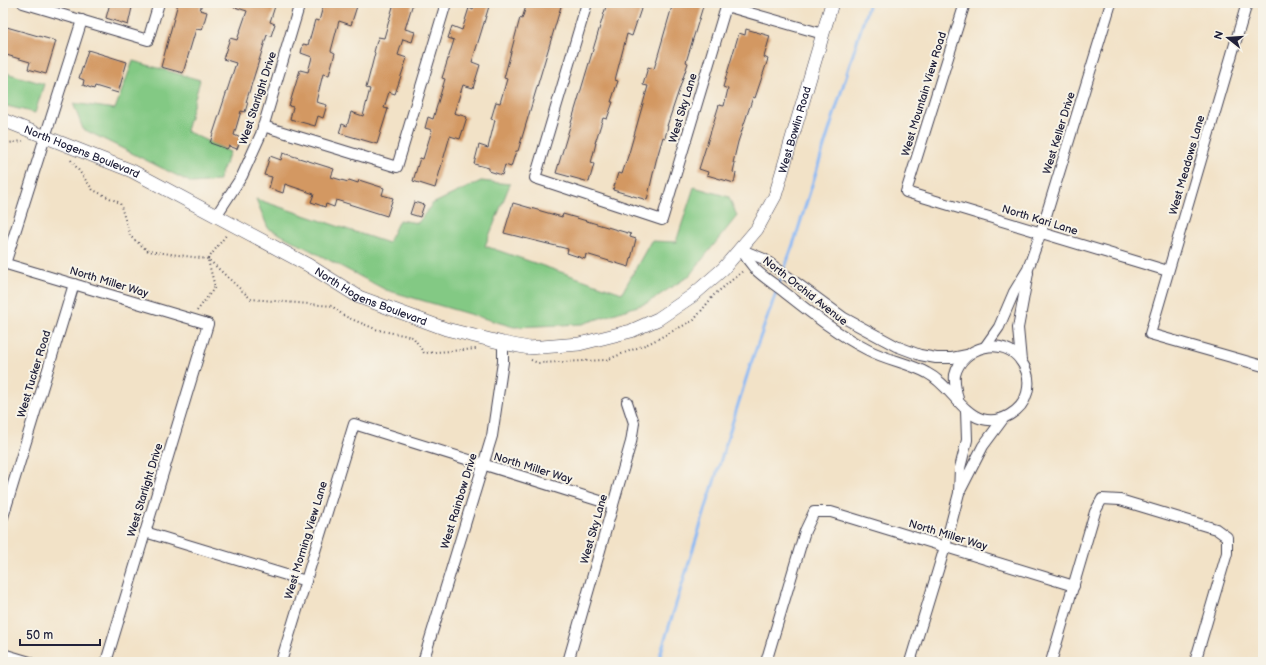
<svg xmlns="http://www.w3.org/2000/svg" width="1266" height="665" font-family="'Balsamiq Sans',sans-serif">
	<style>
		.green { fill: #83c984; stroke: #527660 }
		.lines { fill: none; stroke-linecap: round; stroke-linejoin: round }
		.stream { stroke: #8ab9f5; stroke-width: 3 }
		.building { fill: #d39862 }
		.minor-casing { stroke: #413f50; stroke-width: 12 }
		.tertiary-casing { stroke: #413f50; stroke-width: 14 }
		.path { stroke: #413f50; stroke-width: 2; stroke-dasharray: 1 3; stroke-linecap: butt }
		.minor { stroke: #fff; stroke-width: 10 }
		.tertiary { stroke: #fff; stroke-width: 13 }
		.labels { text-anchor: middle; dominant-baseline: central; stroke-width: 4; stroke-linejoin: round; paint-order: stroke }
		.street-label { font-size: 11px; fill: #22223b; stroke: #f7f3e8 }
	</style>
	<rect width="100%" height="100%" fill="#f7f3e8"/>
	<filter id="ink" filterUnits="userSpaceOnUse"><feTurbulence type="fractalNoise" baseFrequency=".025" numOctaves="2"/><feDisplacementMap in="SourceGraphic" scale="8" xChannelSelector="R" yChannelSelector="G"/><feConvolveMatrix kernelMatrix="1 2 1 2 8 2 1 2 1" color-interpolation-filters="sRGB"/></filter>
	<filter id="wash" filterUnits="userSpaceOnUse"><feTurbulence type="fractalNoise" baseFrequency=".012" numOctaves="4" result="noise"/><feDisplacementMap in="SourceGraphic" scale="16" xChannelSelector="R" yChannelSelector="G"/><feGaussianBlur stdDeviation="0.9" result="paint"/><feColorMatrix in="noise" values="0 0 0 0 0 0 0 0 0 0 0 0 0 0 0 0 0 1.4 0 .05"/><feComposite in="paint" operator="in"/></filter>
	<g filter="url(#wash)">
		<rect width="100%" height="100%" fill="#f2e2c7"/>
		<g class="green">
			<path d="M 133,61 L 200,80 L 186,131 L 230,152 L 218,181 L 192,183 L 83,129 L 73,103 L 115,109 Z"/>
			<path d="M 3,72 L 44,84 L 35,113 L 3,105 Z"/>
			<path d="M 481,181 L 510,184 L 485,246 L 622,293 L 651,241 L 676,242 L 694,187 L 729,197 L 737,216 L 689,276 L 647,303 L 582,324 L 514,327 L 386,290 L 268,228 L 256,199 L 388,243 L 399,220 L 418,223 L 432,204 Z"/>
		</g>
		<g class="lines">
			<path class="stream" d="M 658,662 L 750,366 L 796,236 L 869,3"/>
		</g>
		<g id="blocks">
			<g class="building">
				<path d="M 110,3 L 133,3 L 128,25 L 106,18 Z"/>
				<path d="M 178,3 L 202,3 L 200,10 L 207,12 L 202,30 L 196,29 L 183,73 L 161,67 Z"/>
				<path d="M 228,3 L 276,3 L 270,22 L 275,24 L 271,36 L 267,35 L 246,102 L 248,102 L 245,112 L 241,111 L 234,135 L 241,138 L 237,149 L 229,146 L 227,149 L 210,143 L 236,63 L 223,59 L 230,38 L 237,40 L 247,11 L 228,5 Z"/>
				<path d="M 324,3 L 358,3 L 351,25 L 339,21 L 331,51 L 335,53 L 329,75 L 323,74 L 316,102 L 327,105 L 323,118 L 318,116 L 315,126 L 290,119 L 293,107 L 289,106 L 300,70 L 308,72 L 312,57 L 301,53 L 303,44 L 308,45 L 315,20 L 319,21 Z"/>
				<path d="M 394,3 L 413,3 L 405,29 L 415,32 L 412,42 L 403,39 L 398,55 L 407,58 L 395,94 L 389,92 L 384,108 L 388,109 L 377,144 L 339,133 L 342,124 L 347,126 L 351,112 L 363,116 L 370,89 L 366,88 L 375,53 L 374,52 L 378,37 L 384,38 Z"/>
				<path d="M 475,3 L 490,3 L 472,62 L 480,65 L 473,88 L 463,85 L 454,113 L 467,117 L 460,139 L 450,136 L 435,188 L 413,181 L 420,158 L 423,159 L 432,130 L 425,128 L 428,117 L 433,119 L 445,79 L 442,78 L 454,40 L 448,38 L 452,26 L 462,30 L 469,8 L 473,10 Z"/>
				<path d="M 527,3 L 562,3 L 518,151 L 516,151 L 511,167 L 505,165 L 502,175 L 489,171 L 489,168 L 474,164 L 479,145 L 488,148 L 495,120 L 491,119 L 496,102 L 500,103 L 507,79 L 504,78 L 520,18 L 522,19 Z"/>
				<path d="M 607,3 L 643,3 L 632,36 L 627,34 L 615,80 L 618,81 L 611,102 L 613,102 L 607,119 L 603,118 L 595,143 L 596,143 L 591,163 L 594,164 L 589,182 L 556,173 Z"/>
				<path d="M 673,3 L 704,3 L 686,62 L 688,63 L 667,126 L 668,126 L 665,138 L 663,137 L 656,161 L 647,200 L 613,190 L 618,173 L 622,174 L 629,153 L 648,86 L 643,85 L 648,67 L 654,69 Z"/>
				<path d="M 3,26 L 56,41 L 46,74 L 28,69 L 30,62 L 3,54 Z"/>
				<path d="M 746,29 L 770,36 L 764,57 L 768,59 L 755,98 L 753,97 L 738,142 L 733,163 L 735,163 L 733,172 L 736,173 L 734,183 L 707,175 L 708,172 L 699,169 L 719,105 L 724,106 L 728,89 L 723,87 L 739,33 L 745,35 Z"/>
				<path d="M 88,50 L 127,62 L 118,93 L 95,86 L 94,89 L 83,85 L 84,80 L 79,78 Z"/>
				<path d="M 283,153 L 334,169 L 331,177 L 348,182 L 349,180 L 358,183 L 359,180 L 384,188 L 382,195 L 393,198 L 387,216 L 336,200 L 334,207 L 326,204 L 325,207 L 311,202 L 314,194 L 285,184 L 283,193 L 269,188 L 272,177 L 264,175 L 270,156 L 281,160 Z"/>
				<path d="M 414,202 L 424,205 L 420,217 L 410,214 Z"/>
				<path d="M 513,203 L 562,217 L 563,214 L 631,234 L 630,237 L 636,239 L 629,267 L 586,254 L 585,259 L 567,253 L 568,249 L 504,233 Z"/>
			</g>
		</g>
	</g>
	<g filter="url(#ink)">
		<use href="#blocks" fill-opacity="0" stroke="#413f50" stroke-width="1"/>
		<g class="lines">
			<defs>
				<g id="minor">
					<path d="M 23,3 L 148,40 L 159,3"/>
					<path d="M 587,3 L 535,178 L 662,220 L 727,3"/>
					<path d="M 965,3 L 906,192 L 1168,271"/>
					<path d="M 1247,3 L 1150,334 L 1263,366"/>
					<path d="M 726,6 L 823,34"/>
					<path d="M 263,126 L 397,167 L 446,3"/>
					<path d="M 216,216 L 242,176 L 261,134 L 300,3"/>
					<path d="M 741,249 C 745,256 750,263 755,269 C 763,277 774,284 783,291 C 811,313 837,334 868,350 C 887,360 909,363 927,373 C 949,384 961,413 982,419 C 1000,424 1022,412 1027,393 C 1030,382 1028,371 1021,361 C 1004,335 962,346 955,375 C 954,383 956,391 958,399"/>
					<path d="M 742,250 L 764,259 L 844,318 L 896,346 L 920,355 L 936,358 L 952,358 L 967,355"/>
					<path d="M 3,263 L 208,324 L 106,662"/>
					<path d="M 5,264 L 82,20"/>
					<path d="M 985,347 L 999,327 L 1014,292 L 1028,269 L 1041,232 L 1111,3"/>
					<path d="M 1021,361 L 1018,328 L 1028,273"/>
					<path d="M 960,491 L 983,446 L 1003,419"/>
					<path d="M 3,517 L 74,284"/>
					<path d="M 145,532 L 306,581"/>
					<path d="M 3,654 L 30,662"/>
					<path d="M 281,662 L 354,424 L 613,505"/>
					<path d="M 423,662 L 492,436 L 503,362 L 503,343"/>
					<path d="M 568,662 L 631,442 L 634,423 L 627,402"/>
					<path d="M 766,662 L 805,531 L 814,512 L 831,512 L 1074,586"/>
					<path d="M 910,662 L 945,547 L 959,493 L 960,468 L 967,440 L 966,410"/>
					<path d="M 1051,662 L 1095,512 L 1102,499 L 1120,500 L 1216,529 L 1227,537 L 1227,553 L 1195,662"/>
				</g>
				<g id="tertiary">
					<path id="s1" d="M 3,120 L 132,171 L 308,265 L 359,297 L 446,329 L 503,343 L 529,348 L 579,344 L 631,331 L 658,319 L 692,296 L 723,269 L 757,229 L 775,196 L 832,3"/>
				</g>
			</defs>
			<use href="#minor" class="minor-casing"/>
			<use href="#tertiary" class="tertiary-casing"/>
			<g class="path">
				<path d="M 3,141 L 8,143 L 23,141"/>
				<path d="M 71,160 L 93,190 L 120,203 L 130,236 L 148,251 L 208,259 L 251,299 L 332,306 L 344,316 L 378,330 L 413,337 L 424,353 L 476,349"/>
				<path d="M 208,259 L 227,234"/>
				<path d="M 197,311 L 215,287 L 208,260"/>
				<path d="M 531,360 L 538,363 L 606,360 L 650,343 L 694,320 L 714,295 L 744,270"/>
			</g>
			<use href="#minor" class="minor"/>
			<use href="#tertiary" class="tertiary"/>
		</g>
	</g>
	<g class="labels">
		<g class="street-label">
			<text transform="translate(924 94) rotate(-73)">West Mountain View Road</text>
			<text transform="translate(258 98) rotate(-72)">West Starlight Drive</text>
			<text transform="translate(683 108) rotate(-73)">West Sky Lane</text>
			<text stroke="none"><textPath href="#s1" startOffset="951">West Bowlin Road</textPath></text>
			<text transform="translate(1059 133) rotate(-73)">West Keller Drive</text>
			<text stroke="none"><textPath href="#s1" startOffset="85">North Hogens Boulevard</textPath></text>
			<text transform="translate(1187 165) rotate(-74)">West Meadows Lane</text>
			<text transform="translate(1040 220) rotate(17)">North Kari Lane</text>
			<text transform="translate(109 282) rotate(17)">North Miller Way</text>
			<text transform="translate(805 291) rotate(38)">North Orchid Avenue</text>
			<text stroke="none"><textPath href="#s1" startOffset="409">North Hogens Boulevard</textPath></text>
			<text transform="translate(34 374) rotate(-73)">West Tucker Road</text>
			<text transform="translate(533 468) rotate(17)">North Miller Way</text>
			<text transform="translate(145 490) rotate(-73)">West Starlight Drive</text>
			<text transform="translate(459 501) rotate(-73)">West Rainbow Drive</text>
			<text transform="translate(594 529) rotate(-74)">West Sky Lane</text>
			<text transform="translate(948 535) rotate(17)">North Miller Way</text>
			<text transform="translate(306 540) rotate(-73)">West Morning View Lane</text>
		</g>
	</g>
	<rect width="1266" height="665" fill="none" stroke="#f7f3e8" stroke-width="16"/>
	<g transform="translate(1228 38) rotate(287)" stroke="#f7f3e8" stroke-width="3" paint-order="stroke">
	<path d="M0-3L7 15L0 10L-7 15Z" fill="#22223b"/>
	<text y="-6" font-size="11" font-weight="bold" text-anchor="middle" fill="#22223b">N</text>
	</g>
	<path d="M20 639v6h80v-6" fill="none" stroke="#22223b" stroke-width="2"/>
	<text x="26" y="639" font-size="12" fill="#22223b" stroke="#f7f3e8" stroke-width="3" paint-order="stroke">50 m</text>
</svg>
